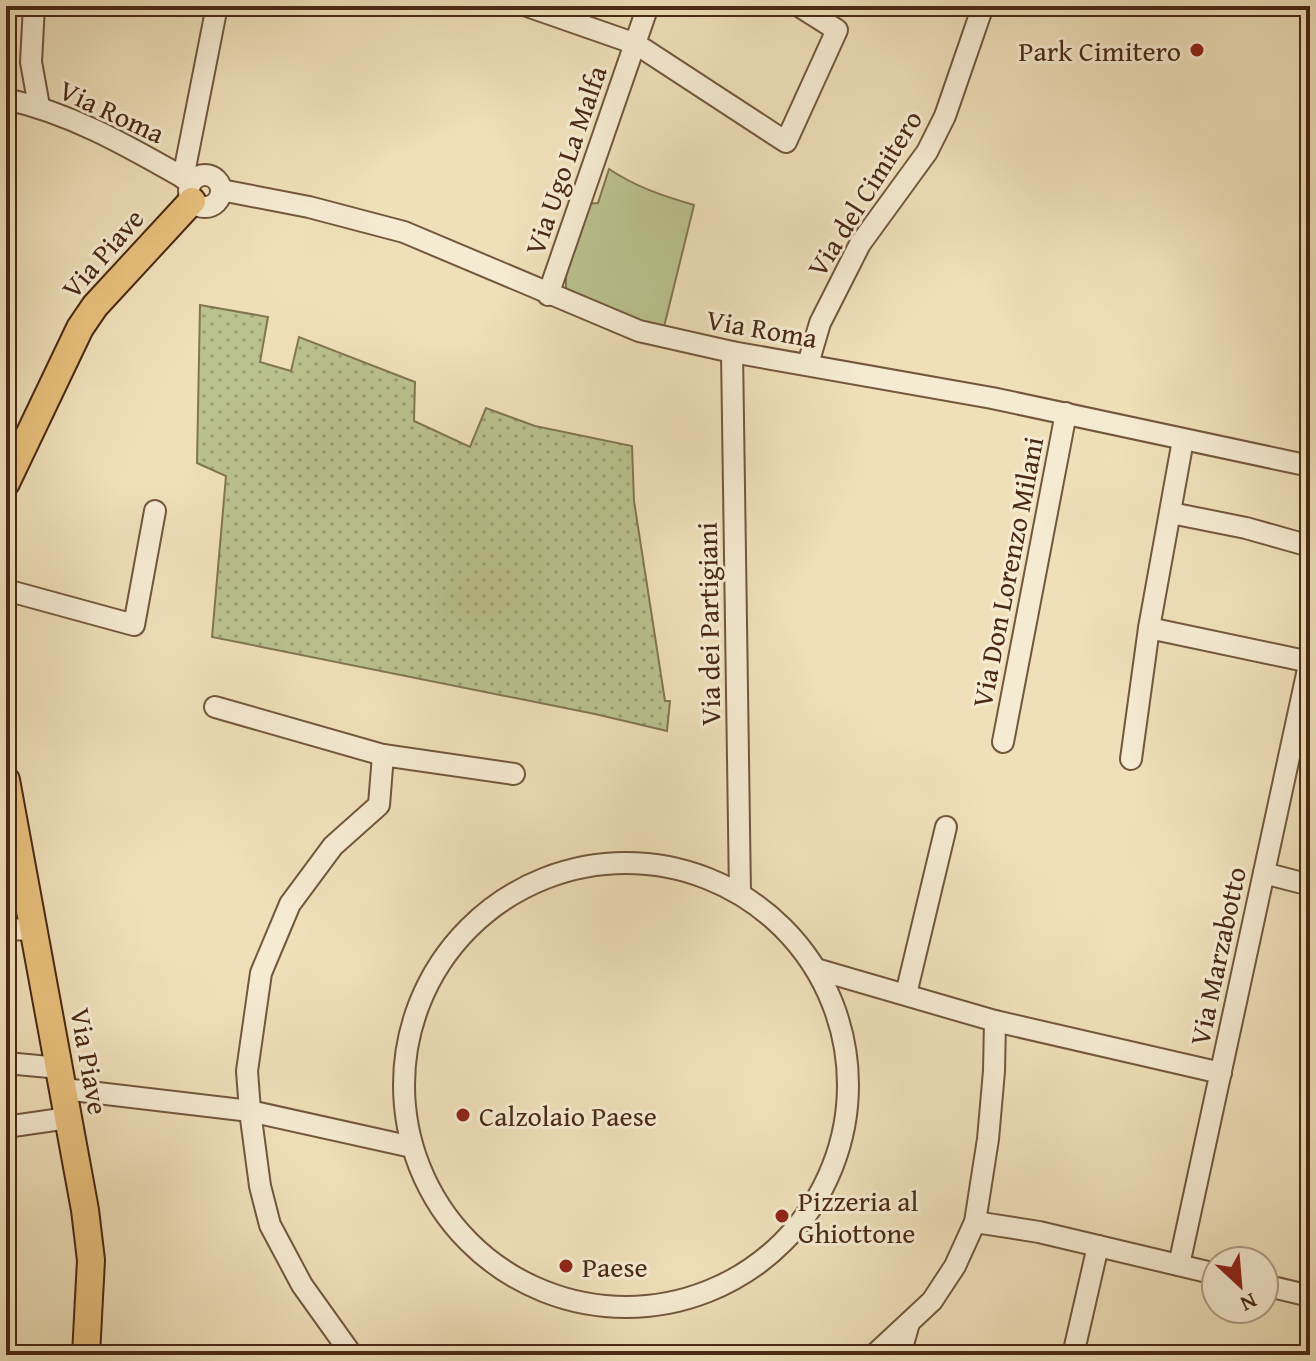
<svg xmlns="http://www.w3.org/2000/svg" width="1316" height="1361" font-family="'Gentium Book Plus',serif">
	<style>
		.park { fill: url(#park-dots); stroke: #827651; stroke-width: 2 }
		.garden { fill: #bac28e; stroke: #827651; stroke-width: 2 }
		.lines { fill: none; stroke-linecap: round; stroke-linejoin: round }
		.minor-casing { stroke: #73573d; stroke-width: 24 }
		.major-casing { stroke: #4a2914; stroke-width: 30 }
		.minor { stroke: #f5ebd2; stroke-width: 20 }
		.major { stroke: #e8c07c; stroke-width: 26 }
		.poi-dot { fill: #8f2418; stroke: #f5ebd2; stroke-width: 3 }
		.labels { text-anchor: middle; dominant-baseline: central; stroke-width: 6; stroke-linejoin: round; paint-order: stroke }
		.poi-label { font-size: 28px; fill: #4a2914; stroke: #f5ebd2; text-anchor: start }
		.street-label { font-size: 28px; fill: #4a2914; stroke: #f5ebd2 }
	</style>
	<defs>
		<pattern id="park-dots" width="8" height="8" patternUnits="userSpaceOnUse" patternTransform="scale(2)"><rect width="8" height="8" fill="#bac28e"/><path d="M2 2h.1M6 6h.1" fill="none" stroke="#999e73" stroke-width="1.8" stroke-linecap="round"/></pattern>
	</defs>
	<rect width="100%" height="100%" fill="#efe0b9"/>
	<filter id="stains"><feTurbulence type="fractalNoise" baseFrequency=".0025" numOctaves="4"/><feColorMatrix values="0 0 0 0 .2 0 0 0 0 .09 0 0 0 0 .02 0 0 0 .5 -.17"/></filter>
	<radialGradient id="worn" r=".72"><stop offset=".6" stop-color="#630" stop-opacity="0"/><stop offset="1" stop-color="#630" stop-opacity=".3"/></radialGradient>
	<path class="park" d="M 200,305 L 268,317 L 260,362 L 291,371 L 299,337 L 415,382 L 414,421 L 470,447 L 486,408 L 535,426 L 632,446 L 634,501 L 665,701 L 670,701 L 667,731 L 595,714 L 212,637 L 226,476 L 197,463 Z"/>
	<path class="garden" d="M 609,169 C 636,187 663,196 694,205 L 663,331 L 566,291 L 566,270 L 584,204 L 598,203 Z"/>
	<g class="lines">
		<defs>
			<g id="minor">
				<path d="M 34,6 L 31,62 L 39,106"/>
				<path d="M 527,6 L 636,44 L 786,142 L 837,30 L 799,6"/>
				<path d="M 6,99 C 74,114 131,148 191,182"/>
				<circle cx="205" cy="191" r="16"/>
				<path d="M 183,178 L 217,6"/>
				<path d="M 221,190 L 309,207 L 404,232 L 639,331 L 732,352 L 992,398 L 1310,466"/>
				<path d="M 548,295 L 648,6"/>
				<path d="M 732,352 L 740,894"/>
				<path d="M 808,364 L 820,323 L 860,244 L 927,152 L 945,116 L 983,6"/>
				<path d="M 1171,513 L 1246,528 L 1310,546"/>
				<path d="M 6,590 L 134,625 L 155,511"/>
				<path d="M 1149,628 L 1310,662"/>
				<path d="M 215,707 L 383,755"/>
				<path d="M 1003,742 L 1066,413"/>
				<path d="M 1131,759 L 1149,628 L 1183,440"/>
				<circle cx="626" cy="1085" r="222"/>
				<path d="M 1264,873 L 1310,885"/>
				<path d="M 6,929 L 34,930"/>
				<path d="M 816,969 L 995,1021 L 1221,1073"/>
				<path d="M 906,994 L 946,827"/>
				<path d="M 6,1063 L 60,1068"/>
				<path d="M 64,1089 L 250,1111 L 412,1147"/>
				<path d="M 6,1127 L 68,1118"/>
				<path d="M 975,1222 L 1039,1232 L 1216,1274"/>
				<path d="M 1179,1265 L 1310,660"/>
				<path d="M 1264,1285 L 1310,1296"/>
				<path d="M 352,1355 L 302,1285 L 270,1225 L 260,1186 L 250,1111 L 247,1071 L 261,973 L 290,904 L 333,846 L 379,805 L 383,755 L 514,774"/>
				<path d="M 874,1355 L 932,1301 L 955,1266 L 975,1222 L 988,1139 L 994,1071 L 995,1021"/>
				<path d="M 900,1355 L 909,1323"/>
				<path d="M 1073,1355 L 1098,1246"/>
			</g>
			<g id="major">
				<path d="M 6,483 L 80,328 L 95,306 L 192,201"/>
				<path d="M 6,780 L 85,1210 L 91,1260 L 86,1355"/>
			</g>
		</defs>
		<use href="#minor" class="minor-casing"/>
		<use href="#major" class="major-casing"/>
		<use href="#minor" class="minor"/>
		<use href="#major" class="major"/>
	</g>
	<g class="poi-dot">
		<circle cx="1197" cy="50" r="8"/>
		<circle cx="463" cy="1115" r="8"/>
		<circle cx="782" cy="1216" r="8"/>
		<circle cx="566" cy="1266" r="8"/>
	</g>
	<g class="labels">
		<g class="poi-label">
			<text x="1181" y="50" text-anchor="end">Park Cimitero</text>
			<text x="479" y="1115">Calzolaio Paese</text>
			<text x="798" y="1200">Pizzeria al<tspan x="798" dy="32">Ghiottone</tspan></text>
			<text x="582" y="1266">Paese</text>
		</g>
		<g class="street-label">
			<text transform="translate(112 111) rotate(25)">Via Roma</text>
			<text transform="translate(565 160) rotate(-71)">Via Ugo La Malfa</text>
			<text transform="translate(864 193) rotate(-58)">Via del Cimitero</text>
			<text transform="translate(102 253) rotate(-49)">Via Piave</text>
			<text transform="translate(762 328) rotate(10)">Via Roma</text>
			<text transform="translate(1007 572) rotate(-79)">Via Don Lorenzo Milani</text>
			<text transform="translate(708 624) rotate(-91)">Via dei Partigiani</text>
			<text transform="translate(1217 956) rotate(-78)">Via Marzabotto</text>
			<text transform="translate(90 1061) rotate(80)">Via Piave</text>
		</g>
	</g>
	<rect width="1316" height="1361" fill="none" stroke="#efe0b9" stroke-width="32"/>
	<rect x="8" y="8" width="1300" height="1345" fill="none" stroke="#4a2914" stroke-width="4"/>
	<rect x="16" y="16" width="1284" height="1329" fill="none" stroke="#4a2914" stroke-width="2"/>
	<g transform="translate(1240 1285) rotate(154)"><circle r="38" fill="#f5ebd2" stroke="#b19d86" stroke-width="2"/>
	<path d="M0-6L14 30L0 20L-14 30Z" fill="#8f2418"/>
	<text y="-12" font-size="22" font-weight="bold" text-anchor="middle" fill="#4a2914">N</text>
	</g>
	<rect width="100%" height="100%" filter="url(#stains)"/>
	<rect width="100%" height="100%" fill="url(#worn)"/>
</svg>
